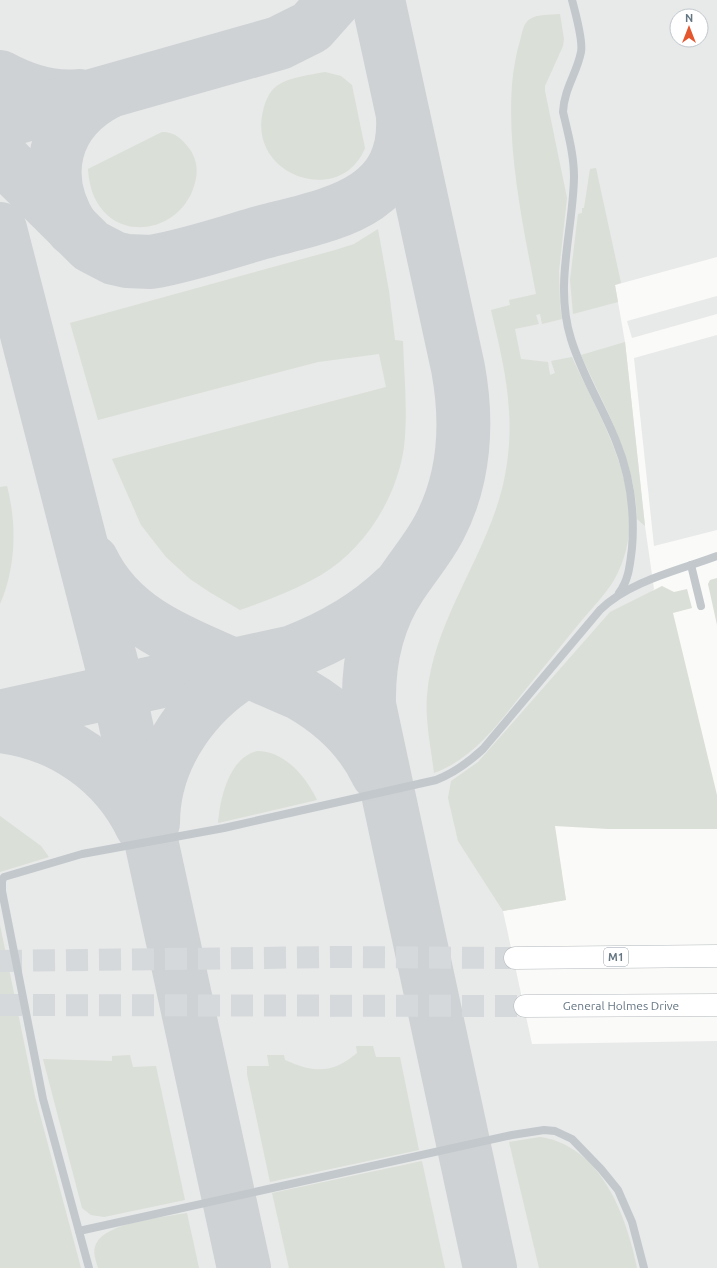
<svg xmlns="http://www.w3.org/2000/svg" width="717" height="1268" font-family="Ubuntu,sans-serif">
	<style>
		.built { fill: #e8e9e9; fill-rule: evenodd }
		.green { fill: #dadfd7 }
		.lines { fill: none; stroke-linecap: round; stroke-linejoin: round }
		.taxiway { stroke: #ced2d4; stroke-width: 54 }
		.highway-tunnel { stroke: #d5d9db; stroke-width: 22; stroke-dasharray: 22 11; stroke-linecap: butt }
		.highway-casing { stroke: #b4b9bd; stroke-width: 23 }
		.lane { stroke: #c3c8cc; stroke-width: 8 }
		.highway { stroke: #fff; stroke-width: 22 }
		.labels { text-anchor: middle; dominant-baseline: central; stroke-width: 4; stroke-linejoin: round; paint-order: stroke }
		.shield { fill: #fff; stroke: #939fa8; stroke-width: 1 }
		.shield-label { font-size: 11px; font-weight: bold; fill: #657683 }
		.street-label { font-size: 12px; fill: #657683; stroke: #fff }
	</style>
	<rect width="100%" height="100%" fill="#fafaf8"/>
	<g class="built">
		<path d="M 0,0 L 717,0 L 717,257 L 615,285 L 625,342 L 645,526 L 654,589 L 541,745 L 566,900 L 503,911 L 532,1044 L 717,1041 L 717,1268 L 0,1268 ZM 677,16 L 701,16 L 701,40 L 677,40 Z"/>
		<path d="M 717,296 L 717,314 L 632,338 L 627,321 Z"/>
		<path d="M 717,335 L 717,530 L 654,546 L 634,358 Z"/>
	</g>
	<g class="green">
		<path d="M 560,14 L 564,39 L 563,46 L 545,86 L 545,91 L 567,198 L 559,271 L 560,305 L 562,319 L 542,324 L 540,314 L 536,315 L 539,324 L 515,329 L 521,359 L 548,362 L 550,375 L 555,373 L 551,361 L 572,357 C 603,425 656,506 614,580 C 605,595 593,607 582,620 C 566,640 550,659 534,679 C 505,714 478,757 434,773 C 431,748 425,721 427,695 C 434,620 484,560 502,489 C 518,424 506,373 491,310 L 510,305 L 509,300 L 536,294 C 522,220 498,113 520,41 C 522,34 523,23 530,19 C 537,14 551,15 560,14 Z"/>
		<path d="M 325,72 L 341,76 L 352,85 L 365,148 C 341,208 247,176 263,111 C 265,102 269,91 278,85 C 290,77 310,75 325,72 Z"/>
		<path d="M 162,132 C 176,132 183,140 191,151 C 198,163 198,174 194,186 C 181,230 121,244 97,202 C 91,192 89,181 88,169 Z"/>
		<path d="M 596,168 L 621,283 L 615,285 L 618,302 L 573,314 L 570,280 L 578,214 L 582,213 L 582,208 L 584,208 L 590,169 Z"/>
		<path d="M 378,229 L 389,291 L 395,340 L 403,341 C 404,375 408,412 404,447 C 397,497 365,549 321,575 C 295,590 268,600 240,610 L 211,593 L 190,579 L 166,557 L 141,525 L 112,459 L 386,387 L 379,354 L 318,362 L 98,420 L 70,323 L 335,250 L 354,244 Z"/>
		<path d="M 625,342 L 627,360 L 645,526 L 637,519 C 636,460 605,408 581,355 Z"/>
		<path d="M 7,486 C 17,524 16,567 0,604 L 0,487 Z"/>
		<path d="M 717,578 L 717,625 L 708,584 L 710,580 Z"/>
		<path d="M 662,586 L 674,592 L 687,589 L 692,608 L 673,613 L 717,795 L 717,829 L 608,829 L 555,826 L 566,900 L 503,911 L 458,841 L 448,798 L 451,781 L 478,762 L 610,612 Z"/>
		<path d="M 257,751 C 285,751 306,777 317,800 L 218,823 C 220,798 229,758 257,751 Z"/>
		<path d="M 0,816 L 41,846 L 49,857 L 0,872 Z"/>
		<path d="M 0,925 L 35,1096 L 81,1268 L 0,1268 Z"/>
		<path d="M 356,1046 L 373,1046 L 376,1057 L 400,1057 L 419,1150 L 270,1182 L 247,1074 L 247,1066 L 269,1066 L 267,1055 L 284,1055 L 285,1060 C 314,1073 332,1074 357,1053 Z"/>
		<path d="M 130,1055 L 133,1067 L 156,1066 L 185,1200 L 104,1217 L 91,1215 L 82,1208 L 43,1059 L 112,1061 L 112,1056 Z"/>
		<path d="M 540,1137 C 601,1146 626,1215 637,1268 L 539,1268 L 509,1142 Z"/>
		<path d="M 422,1161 L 445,1268 L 289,1268 L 272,1193 Z"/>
		<path d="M 187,1213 L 199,1268 L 98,1268 C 96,1260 92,1252 96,1244 C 106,1222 165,1217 187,1213 Z"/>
	</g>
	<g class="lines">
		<g class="taxiway">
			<path d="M 378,0 L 458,368 C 468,422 465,479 439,528 C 428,549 413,566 400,586 C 376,622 368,663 369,705 L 490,1268"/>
			<path d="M 0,77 C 24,90 51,99 79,96"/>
			<path d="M 0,122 L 279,43 L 311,27 L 335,0"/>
			<path d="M 0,156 L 91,246 L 114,258 L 127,261 L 151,262 C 186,256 222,244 256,234 C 324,215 408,207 403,116"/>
			<path d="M 0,229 L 119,693 L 244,1268"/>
			<path d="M 73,229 C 39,177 53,120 108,92"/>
			<path d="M 92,561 C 118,615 170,638 222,660 C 249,671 275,683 301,694 C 334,713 362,740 378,774"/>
			<path d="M 0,717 L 293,652 C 332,637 366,618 397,588"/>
			<path d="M 0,726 C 61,733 115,770 142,826"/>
			<path d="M 153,823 C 153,756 197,697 254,666"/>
		</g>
		<g class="highway-tunnel">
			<path d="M 0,961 L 338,957 L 515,958"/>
			<path d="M 0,1005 L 525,1006"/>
		</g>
		<defs>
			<g id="highway">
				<path d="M 515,958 L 717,956"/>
				<path d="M 525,1006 L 717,1005"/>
			</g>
		</defs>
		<use href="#highway" class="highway-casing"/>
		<g class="lane">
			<path d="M 572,0 C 575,11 583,42 581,52 C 577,73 564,89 563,112 C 568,133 574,155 574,177 C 573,232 554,285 571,339 C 582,375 602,406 616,441 C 630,475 635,511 632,548 C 630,564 629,580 619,593"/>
			<path d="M 691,565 L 701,606"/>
			<path d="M 79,1231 L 512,1135 L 544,1130 L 555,1131 L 572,1139 L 601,1169 L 618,1190 L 632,1222 L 644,1268"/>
			<path d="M 89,1268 L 43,1099 L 2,891 L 2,881 L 4,877 L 82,854 L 224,828 L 436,780 C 454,773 469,762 483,749 L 600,610 C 629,581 680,570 717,556"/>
		</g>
		<use href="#highway" class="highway"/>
	</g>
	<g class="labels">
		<rect class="shield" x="604" y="948" width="24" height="18" rx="3"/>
		<g class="shield-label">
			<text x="616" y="957">M1</text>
		</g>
		<g class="street-label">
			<text x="621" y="1005">General Holmes Drive</text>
		</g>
	</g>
	<g transform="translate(689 28)"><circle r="19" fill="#ffffff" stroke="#c1c8cd"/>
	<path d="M0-3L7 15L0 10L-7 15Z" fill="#e4572e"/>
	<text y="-6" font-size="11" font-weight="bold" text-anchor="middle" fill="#657683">N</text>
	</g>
</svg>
